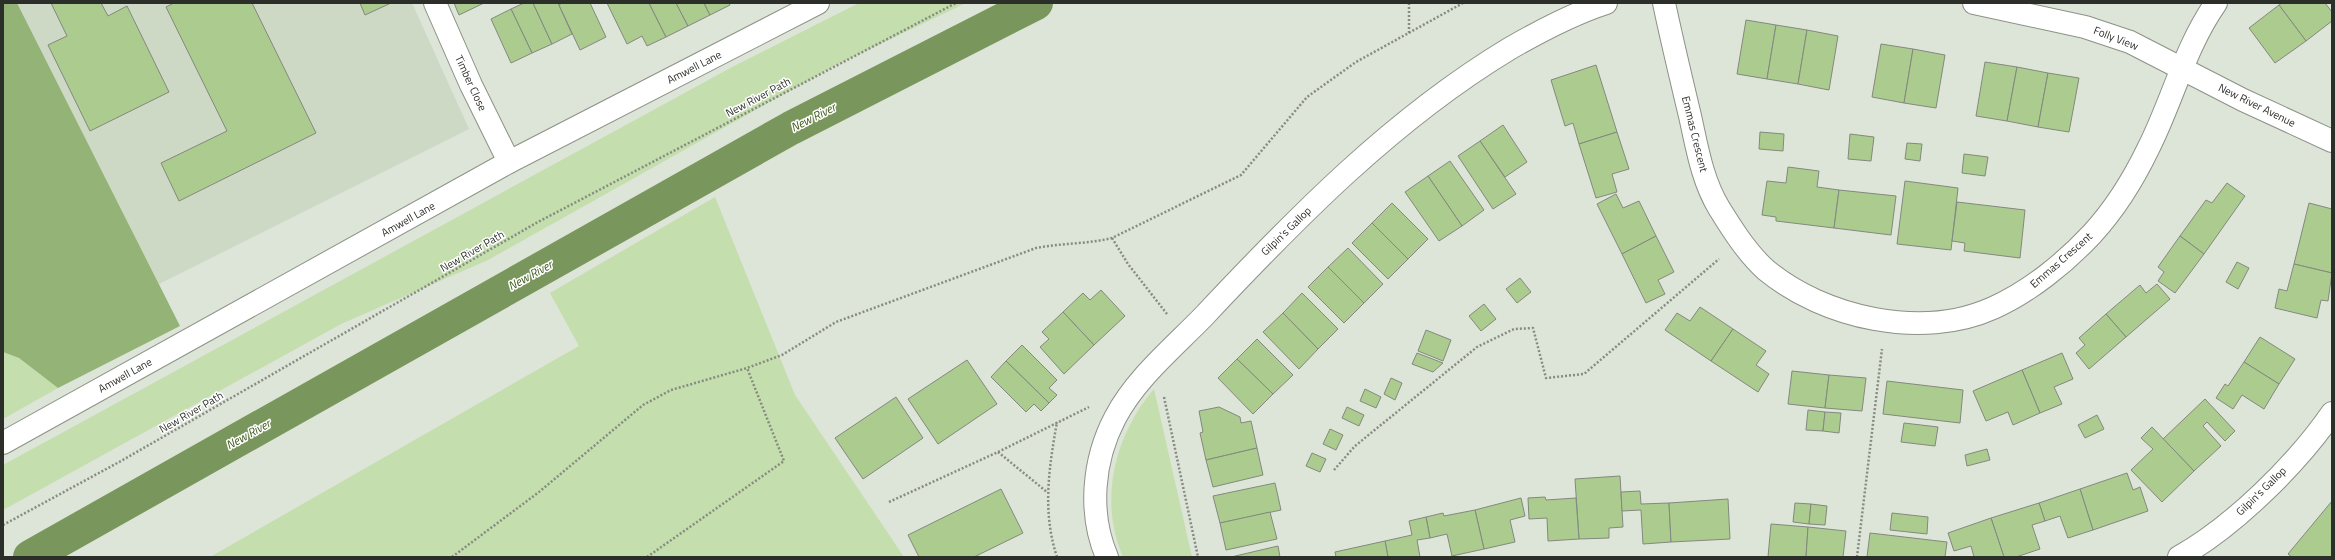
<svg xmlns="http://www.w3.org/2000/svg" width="2335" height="560" font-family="'Titillium Web',sans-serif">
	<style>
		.built { fill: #cdd8c5 }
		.green { fill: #c4dead }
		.forest { fill: #94b377 }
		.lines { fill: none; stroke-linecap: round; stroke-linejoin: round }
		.canal { stroke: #79975c; stroke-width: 34 }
		.building { fill: #accc8f; stroke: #83897e }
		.minor-casing { stroke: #8c9286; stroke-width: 24 }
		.path { stroke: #878b82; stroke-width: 2.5; stroke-dasharray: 2 2; stroke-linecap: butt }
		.minor { stroke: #fff; stroke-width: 22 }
		.labels { text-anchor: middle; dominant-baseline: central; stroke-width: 3; stroke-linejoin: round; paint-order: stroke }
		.street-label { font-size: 11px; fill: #2c2e29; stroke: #fff }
		.water-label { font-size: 12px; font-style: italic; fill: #3c591a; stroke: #fff }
	</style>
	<rect width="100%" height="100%" fill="#dde4d8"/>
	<path class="built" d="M 17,3 L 412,3 L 469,129 L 159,284 Z"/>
	<g class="green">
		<path d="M 859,3 L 966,3 L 834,66 L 488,260 L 341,324 L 3,510 L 3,465 L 734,66 Z"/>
		<path d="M 715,197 L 795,395 L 904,557 L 210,557 L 579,346 L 550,293 Z"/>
		<path d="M 3,352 L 19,358 L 58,388 L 3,419 Z"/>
		<path d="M 1154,389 L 1192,557 L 1123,557 C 1098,499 1115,435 1154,389 Z"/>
	</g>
	<path class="forest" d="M 3,3 L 17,3 L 180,326 L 58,388 L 19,358 L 3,352 Z"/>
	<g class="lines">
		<path class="canal" d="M 30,557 L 791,128 L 1036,3"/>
	</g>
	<g class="building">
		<path d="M 51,3 L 101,3 L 108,16 L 127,6 L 169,92 L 90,131 L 48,45 L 67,36 Z"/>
		<path d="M 174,3 L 252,3 L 316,133 L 179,201 L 161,163 L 227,131 L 166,7 Z"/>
		<path d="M 360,3 L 391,3 L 365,15 Z"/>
		<path d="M 454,3 L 484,3 L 459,15 Z"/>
		<path d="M 524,3 L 533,3 L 552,44 L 532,53 L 511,9 Z"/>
		<path d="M 533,3 L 558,3 L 572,34 L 552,44 Z"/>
		<path d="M 562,3 L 590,3 L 606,37 L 580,50 L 559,5 Z"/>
		<path d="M 607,3 L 649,3 L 666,37 L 647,46 L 642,36 L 627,44 Z"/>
		<path d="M 649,3 L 676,3 L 688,26 L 666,37 Z"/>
		<path d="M 676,3 L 704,3 L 710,15 L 688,26 Z"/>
		<path d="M 704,3 L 729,3 L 730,5 L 710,15 Z"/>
		<path d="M 2282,3 L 2325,3 L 2332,12 L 2332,21 L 2306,41 L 2279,5 Z"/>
		<path d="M 2279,5 L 2306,41 L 2275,63 L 2249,28 Z"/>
		<path d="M 511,9 L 532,53 L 511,63 L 491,19 Z"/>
		<path d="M 1746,20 L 1776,25 L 1767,79 L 1737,74 Z"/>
		<path d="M 1776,25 L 1807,30 L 1798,84 L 1767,79 Z"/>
		<path d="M 1807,30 L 1838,36 L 1829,90 L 1798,84 Z"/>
		<path d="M 1881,44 L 1913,49 L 1904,103 L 1872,97 Z"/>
		<path d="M 1913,49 L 1945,55 L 1936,108 L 1904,103 Z"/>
		<path d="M 1985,62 L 2017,67 L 2007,121 L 1976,116 Z"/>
		<path d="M 1596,65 L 1617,132 L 1579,144 L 1573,123 L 1565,126 L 1551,80 Z"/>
		<path d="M 2017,67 L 2048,73 L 2038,127 L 2007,121 Z"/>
		<path d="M 2048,73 L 2079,78 L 2069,132 L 2038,127 Z"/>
		<path d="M 1503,125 L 1527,162 L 1505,177 L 1480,141 Z"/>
		<path d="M 1617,132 L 1629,169 L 1612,174 L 1617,192 L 1596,198 L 1579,144 Z"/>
		<path d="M 1760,132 L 1784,134 L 1783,151 L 1759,149 Z"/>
		<path d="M 1850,134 L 1874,137 L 1871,161 L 1848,159 Z"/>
		<path d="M 1480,141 L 1516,194 L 1493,209 L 1458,156 Z"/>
		<path d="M 1907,143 L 1922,144 L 1920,161 L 1905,159 Z"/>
		<path d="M 1964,154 L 1988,157 L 1985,176 L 1962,173 Z"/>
		<path d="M 1450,161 L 1484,210 L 1462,226 L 1428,176 Z"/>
		<path d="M 1788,167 L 1819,171 L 1817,187 L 1839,190 L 1834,228 L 1776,221 L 1776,217 L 1762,215 L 1767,181 L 1786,183 Z"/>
		<path d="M 1428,176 L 1462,226 L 1439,241 L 1405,192 Z"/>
		<path d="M 1905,181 L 1958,188 L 1951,250 L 1897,244 Z"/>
		<path d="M 2227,183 L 2245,196 L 2204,254 L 2180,236 L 2206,200 L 2212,203 Z"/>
		<path d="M 1839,190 L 1896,196 L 1891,235 L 1834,228 Z"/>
		<path d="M 1616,194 L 1623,208 L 1639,201 L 1656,236 L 1622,254 L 1597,204 Z"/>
		<path d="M 1957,202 L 2025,210 L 2020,258 L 1964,251 L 1965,243 L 1952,241 Z"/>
		<path d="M 1392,203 L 1428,239 L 1408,259 L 1372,223 Z"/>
		<path d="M 2309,203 L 2332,209 L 2332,273 L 2294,264 Z"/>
		<path d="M 1372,223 L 1408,259 L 1388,279 L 1352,243 Z"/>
		<path d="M 1656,236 L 1674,272 L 1658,280 L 1665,294 L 1646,303 L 1622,254 Z"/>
		<path d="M 2180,236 L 2204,254 L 2175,293 L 2158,281 L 2164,272 L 2158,267 Z"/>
		<path d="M 1348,248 L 1383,284 L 1364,303 L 1328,267 Z"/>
		<path d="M 2237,262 L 2249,268 L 2238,289 L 2226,282 Z"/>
		<path d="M 2294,264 L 2332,273 L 2328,301 L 2321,300 L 2317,318 L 2275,308 L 2279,289 L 2287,291 Z"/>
		<path d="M 1328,267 L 1364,303 L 1344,323 L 1308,287 Z"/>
		<path d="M 1520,278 L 1531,292 L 1517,303 L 1506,289 Z"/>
		<path d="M 2157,284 L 2170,299 L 2126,337 L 2106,314 L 2140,285 L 2146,293 Z"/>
		<path d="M 1101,290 L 1125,316 L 1094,345 L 1063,312 L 1083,293 L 1090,300 Z"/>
		<path d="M 1302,293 L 1338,329 L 1318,349 L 1283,313 Z"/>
		<path d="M 1484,304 L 1496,319 L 1481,331 L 1469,316 Z"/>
		<path d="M 1700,307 L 1733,329 L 1711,361 L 1665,330 L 1677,313 L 1690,321 Z"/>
		<path d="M 1063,312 L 1094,345 L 1064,374 L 1040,347 L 1049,339 L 1042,332 Z"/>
		<path d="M 1283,313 L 1318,349 L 1299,369 L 1263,332 Z"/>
		<path d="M 2106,314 L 2126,337 L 2089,369 L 2076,353 L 2085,345 L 2079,338 Z"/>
		<path d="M 1733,329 L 1766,351 L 1756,365 L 1769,374 L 1758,392 L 1711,361 Z"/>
		<path d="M 1426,330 L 1451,340 L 1443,361 L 1418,351 Z"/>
		<path d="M 2260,337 L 2295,359 L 2279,384 L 2244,362 Z"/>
		<path d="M 1257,339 L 1293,375 L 1273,394 L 1237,359 Z"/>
		<path d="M 1022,345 L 1057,380 L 1049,388 L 1057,395 L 1049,403 L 1006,361 Z"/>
		<path d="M 1417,353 L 1443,363 L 1433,372 L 1412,364 Z"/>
		<path d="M 2062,353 L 2073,379 L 2054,387 L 2062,404 L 2040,413 L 2022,370 Z"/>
		<path d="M 1237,359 L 1273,394 L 1253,414 L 1218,378 Z"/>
		<path d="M 967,360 L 997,404 L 938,444 L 908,399 Z"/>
		<path d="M 1006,361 L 1049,403 L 1041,411 L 1034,404 L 1026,412 L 991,377 Z"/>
		<path d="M 2244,362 L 2279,384 L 2264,409 L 2242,395 L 2233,409 L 2216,398 L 2225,384 L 2228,386 Z"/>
		<path d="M 2022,370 L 2040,413 L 2013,425 L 2008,412 L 1986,421 L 1973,391 Z"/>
		<path d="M 1792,371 L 1829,375 L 1825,408 L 1788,404 Z"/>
		<path d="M 1829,375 L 1866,378 L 1862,411 L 1825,408 Z"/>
		<path d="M 1391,378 L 1402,383 L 1395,400 L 1384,394 Z"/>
		<path d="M 1887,381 L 1963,390 L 1960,423 L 1883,414 Z"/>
		<path d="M 1365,389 L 1381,397 L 1376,408 L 1360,401 Z"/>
		<path d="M 896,397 L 923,438 L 863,479 L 835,438 Z"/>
		<path d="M 2205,399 L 2235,431 L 2225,441 L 2207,422 L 2203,426 L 2221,446 L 2194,471 L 2163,439 Z"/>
		<path d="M 1219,407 L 1240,417 L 1241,423 L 1251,421 L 1257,448 L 1206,460 L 1200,433 L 1203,432 L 1199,411 Z"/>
		<path d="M 1347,407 L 1364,415 L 1359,426 L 1342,418 Z"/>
		<path d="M 1808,410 L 1825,412 L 1823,431 L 1806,430 Z"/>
		<path d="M 1825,412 L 1841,413 L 1839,433 L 1823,431 Z"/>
		<path d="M 2097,415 L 2104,429 L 2085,438 L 2078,425 Z"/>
		<path d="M 1904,423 L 1938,427 L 1935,446 L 1901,442 Z"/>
		<path d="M 2152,427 L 2194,471 L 2162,502 L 2131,470 L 2153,449 L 2141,438 Z"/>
		<path d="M 1330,429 L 1343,435 L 1336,450 L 1323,444 Z"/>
		<path d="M 1257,448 L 1263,475 L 1213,487 L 1206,460 Z"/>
		<path d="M 1987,449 L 1990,460 L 1967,466 L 1965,455 Z"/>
		<path d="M 1312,453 L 1326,459 L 1320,472 L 1306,466 Z"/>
		<path d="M 2127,473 L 2133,490 L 2140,487 L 2148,511 L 2093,530 L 2080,489 Z"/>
		<path d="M 1620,476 L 1623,527 L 1609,528 L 1609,538 L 1579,539 L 1575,479 Z"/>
		<path d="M 1275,483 L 1281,510 L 1220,523 L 1213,496 Z"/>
		<path d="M 1001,489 L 1023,533 L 974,557 L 919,557 L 908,535 Z"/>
		<path d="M 2080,489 L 2093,530 L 2068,538 L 2060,516 L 2045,521 L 2039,503 Z"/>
		<path d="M 1640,491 L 1641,504 L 1669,503 L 1671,542 L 1643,544 L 1641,510 L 1622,511 L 1621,492 Z"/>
		<path d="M 1545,497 L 1546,500 L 1576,498 L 1579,539 L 1548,541 L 1547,518 L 1529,519 L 1528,498 Z"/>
		<path d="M 1521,498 L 1525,516 L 1510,520 L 1515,542 L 1484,549 L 1475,510 Z"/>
		<path d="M 1728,499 L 1730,539 L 1671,542 L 1669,503 Z"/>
		<path d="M 2332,501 L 2332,557 L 2292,557 L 2288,554 Z"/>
		<path d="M 1795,503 L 1811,504 L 1809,524 L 1793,522 Z"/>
		<path d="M 2039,503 L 2045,521 L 2032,525 L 2040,549 L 2016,557 L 2004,557 L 1991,518 Z"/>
		<path d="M 1811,504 L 1827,506 L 1825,525 L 1809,524 Z"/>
		<path d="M 1475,510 L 1484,549 L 1452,556 L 1447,534 L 1430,538 L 1426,517 L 1443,513 L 1444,516 Z"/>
		<path d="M 1270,512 L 1277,539 L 1226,550 L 1220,523 Z"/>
		<path d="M 1892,513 L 1928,517 L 1927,534 L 1890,530 Z"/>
		<path d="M 1426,517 L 1430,538 L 1417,540 L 1420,557 L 1388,557 L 1385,541 L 1412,535 L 1409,521 Z"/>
		<path d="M 1991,518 L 2004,557 L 1974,557 L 1971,546 L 1954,551 L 1948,533 Z"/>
		<path d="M 1771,524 L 1808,527 L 1806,557 L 1768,557 Z"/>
		<path d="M 1808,527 L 1846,531 L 1843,557 L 1806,557 Z"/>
		<path d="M 1870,533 L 1947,542 L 1945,557 L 1867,557 Z"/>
		<path d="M 1385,541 L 1388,557 L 1336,557 L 1335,552 Z"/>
		<path d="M 1278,546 L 1280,557 L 1231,557 Z"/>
	</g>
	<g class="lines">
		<defs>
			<g id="minor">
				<path d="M 435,3 L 471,85 L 509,162"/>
				<path d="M 1664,3 C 1672,41 1681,78 1690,116 C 1697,147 1702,180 1719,208 C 1732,229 1747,253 1766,270 C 1824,318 1922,340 1993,308 C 2029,292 2065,263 2092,234 C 2114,210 2134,178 2148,149 C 2172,102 2185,47 2216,3"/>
				<path d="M 1974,3 L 2085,27 L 2130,42 L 2243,100 L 2332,141"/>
				<path d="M 3,443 L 509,162 L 818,3"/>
				<path d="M 1107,557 C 1088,513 1093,460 1115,418 C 1136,378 1173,348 1204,316 C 1296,218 1393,119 1509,49 C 1540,31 1572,14 1606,3"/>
				<path d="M 2179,557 C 2233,527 2297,464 2332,413"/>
			</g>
		</defs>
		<use href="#minor" class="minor-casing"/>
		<g class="path">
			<path d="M 1409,33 L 1409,3"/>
			<path d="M 1112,238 L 1128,264 L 1167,314"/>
			<path d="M 1164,397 L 1198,557"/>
			<path d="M 998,452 L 1047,492"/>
			<path d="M 1334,470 L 1355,446 L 1477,347 L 1514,329 L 1533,328 L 1546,378 L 1584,374 L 1719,259"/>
			<path d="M 889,502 L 998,452 L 1089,407"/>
			<path d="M 3,525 L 121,461 L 538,222 L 956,3"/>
			<path d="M 452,557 L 539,492 L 643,405 L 671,390 L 747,368 L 782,355 L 836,322 L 1036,248 C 1062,243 1088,244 1112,238 L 1241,175 L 1307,97 L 1356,62 L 1463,3"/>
			<path d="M 647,557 L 784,461 L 747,368"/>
			<path d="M 1057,557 C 1042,512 1049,467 1057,422"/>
			<path d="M 1857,557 L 1882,349"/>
		</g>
		<use href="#minor" class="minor"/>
	</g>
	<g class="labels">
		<g class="street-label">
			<text transform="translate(2116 38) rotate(21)">Folly View</text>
			<text transform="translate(694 67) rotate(-27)">Amwell Lane</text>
			<text transform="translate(471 83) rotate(65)">Timber Close</text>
			<text transform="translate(758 97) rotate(-28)">New River Path</text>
			<text transform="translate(2257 105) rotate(26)">New River Avenue</text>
			<text transform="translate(1695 134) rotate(76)">Emmas Crescent</text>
			<text transform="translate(408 219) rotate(-29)">Amwell Lane</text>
			<text transform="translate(1286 231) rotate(-44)">Gilpin's Gallop</text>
			<text transform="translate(472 251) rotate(-30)">New River Path</text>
			<text transform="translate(2061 260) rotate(-41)">Emmas Crescent</text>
			<text transform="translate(125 375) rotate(-29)">Amwell Lane</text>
			<text transform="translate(191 412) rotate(-30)">New River Path</text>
			<text transform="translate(2261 491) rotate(-44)">Gilpin's Gallop</text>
		</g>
		<g class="water-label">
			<text transform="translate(813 117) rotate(-27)">New River</text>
			<text transform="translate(530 275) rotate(-29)">New River</text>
			<text transform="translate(248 434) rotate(-29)">New River</text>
		</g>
	</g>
	<rect width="2335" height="560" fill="none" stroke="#2c2e29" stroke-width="8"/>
</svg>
